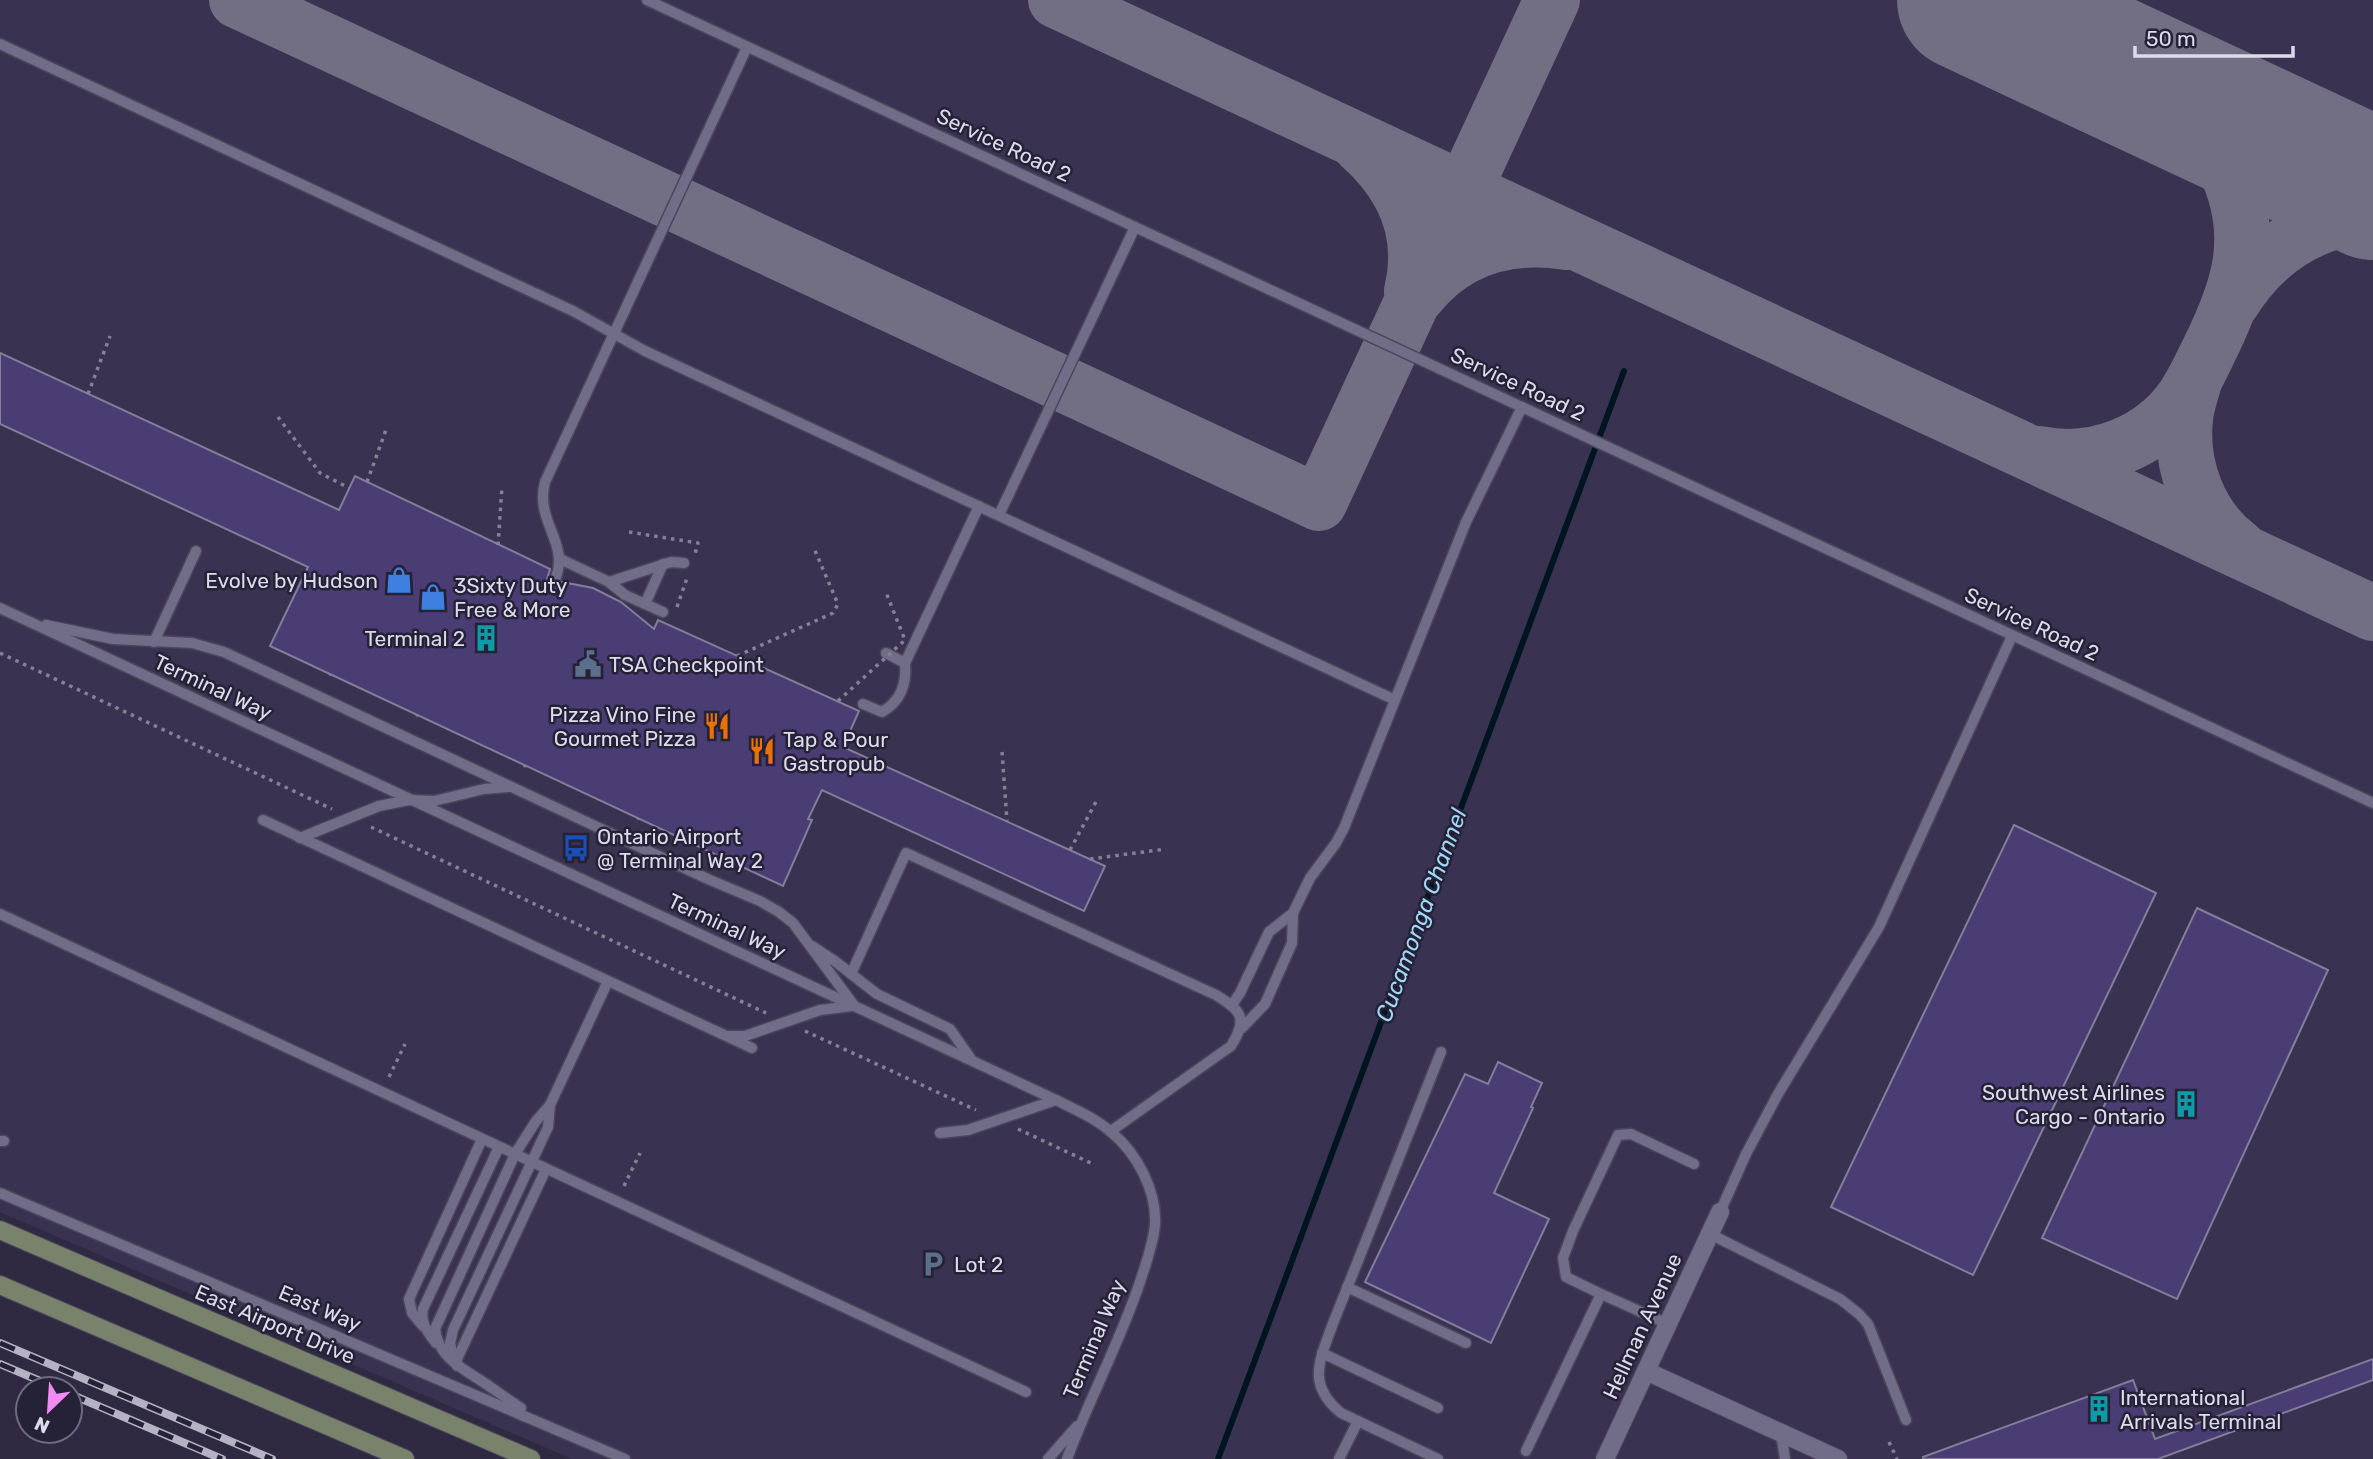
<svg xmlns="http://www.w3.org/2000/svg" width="2373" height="1459" font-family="Rubik,sans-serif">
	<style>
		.built { fill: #393351 }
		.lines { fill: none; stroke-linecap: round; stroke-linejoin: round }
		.stream { stroke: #011520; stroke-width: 6 }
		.taxiway { stroke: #726e83; stroke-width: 56 }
		.runway { stroke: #726e83; stroke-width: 142 }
		.building { fill: #4a3d74; stroke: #837e9a; stroke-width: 2 }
		.lane-casing { stroke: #4b475b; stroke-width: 13 }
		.street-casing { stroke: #4b475b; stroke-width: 20 }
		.secondary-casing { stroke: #4b475b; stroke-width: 20 }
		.path { stroke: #858195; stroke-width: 3.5; stroke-dasharray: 3.5 5; stroke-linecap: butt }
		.lane { stroke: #716c87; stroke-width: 10 }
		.street { stroke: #716c87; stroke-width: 18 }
		.secondary { stroke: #79826b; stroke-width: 18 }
		.rail-casing { stroke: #b5b2c4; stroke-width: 8 }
		.rail { stroke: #252137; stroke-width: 5; stroke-dasharray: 16; stroke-linecap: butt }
		.path-bridge { stroke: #858195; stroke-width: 3.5; stroke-dasharray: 3.5 5; stroke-linecap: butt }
		.labels { text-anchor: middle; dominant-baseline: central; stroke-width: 5; stroke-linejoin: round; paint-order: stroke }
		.street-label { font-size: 21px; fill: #dddbeb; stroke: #252137 }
		.poi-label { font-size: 21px; fill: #dddbeb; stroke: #252137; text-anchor: start }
		.water-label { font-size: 23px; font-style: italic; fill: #a0d8f7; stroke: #252137 }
	</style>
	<rect width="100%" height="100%" fill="#2f2a42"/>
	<path class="built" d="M 0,0 L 2373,0 L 2373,1459 L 572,1459 L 0,1212 Z"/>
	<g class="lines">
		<path class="stream" d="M 1218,1459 L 1624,371"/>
		<g class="taxiway">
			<path d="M 237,0 L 1319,503 L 1552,0"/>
			<path d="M 1056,0 L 2373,613"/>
			<path d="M 1360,145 C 1403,183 1426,233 1412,291"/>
			<path d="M 1418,295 C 1456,248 1508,233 1567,242"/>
			<path d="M 2232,302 C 2264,251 2312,219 2373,215"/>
			<path d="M 2194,381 C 2191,393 2186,406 2185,419 C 2180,466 2199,518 2238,547"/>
			<path d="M 2039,454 C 2094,465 2152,443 2184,397 C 2196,379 2204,360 2214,340 C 2237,291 2252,247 2235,192 C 2218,137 2181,109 2136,78"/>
		</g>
		<path class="runway" d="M 1968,0 L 2373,189"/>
	</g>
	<g class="building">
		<path d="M 0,353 L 339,510 L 355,476 L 550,569 L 546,583 L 551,589 L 559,588 L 562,582 L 593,588 L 621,602 L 654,629 L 658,620 L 859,711 L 843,747 L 1105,866 L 1084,911 L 822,790 L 808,819 L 812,820 L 783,886 L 270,646 L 308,567 L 0,424 Z"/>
		<path d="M 2014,825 L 2156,893 L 1973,1275 L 1831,1207 Z"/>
		<path d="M 2197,908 L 2328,970 L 2177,1299 L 2042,1238 Z"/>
		<path d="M 1498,1062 L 1542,1083 L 1531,1107 L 1533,1108 L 1494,1193 L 1549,1219 L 1491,1343 L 1365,1282 L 1465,1074 L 1488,1084 Z"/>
		<path d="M 2373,1359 L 2373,1380 L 2158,1459 L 1923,1459 L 1923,1457 L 2133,1380 L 2155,1439 Z"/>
	</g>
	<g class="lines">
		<defs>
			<g id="lane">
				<path d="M 647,0 L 2373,803"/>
				<path d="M 0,44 L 573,311 L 645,351 L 1395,700"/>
				<path d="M 999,515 L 1135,227"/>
				<path d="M 560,559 L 609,582 L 625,595 L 663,612"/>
				<path d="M 554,582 C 572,543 534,523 545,482 L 747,47"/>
				<path d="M 609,582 L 671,562 L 684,563"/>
				<path d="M 645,604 L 663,564"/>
				<path d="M 0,608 L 1056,1100 C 1074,1109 1095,1118 1111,1132 C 1137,1153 1157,1191 1155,1225 C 1153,1245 1146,1263 1140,1282 C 1120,1342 1089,1399 1067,1459"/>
				<path d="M 46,625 L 113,639 L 192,643 L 224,652 L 710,880 L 760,901 L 779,912 L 793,923 L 853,1004"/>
				<path d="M 154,642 L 196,551"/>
				<path d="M 905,663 L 979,506"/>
				<path d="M 863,704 L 882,712 C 901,701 907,684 905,663 L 886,653"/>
				<path d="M 263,820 L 752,1048"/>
				<path d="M 300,838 L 379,806 L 409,800 L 434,801 L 484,789 L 508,787"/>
				<path d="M 1293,913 L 1310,878 L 1336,843 L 1344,828 L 1466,522 L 1522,407"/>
				<path d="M 0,914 L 1026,1392"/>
				<path d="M 812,946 L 836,962 L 877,994 L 950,1029 L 971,1059"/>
				<path d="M 851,974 L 906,853 L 1216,995 C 1242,1011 1248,1018 1231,1046 L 1111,1131"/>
				<path d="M 1232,1005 L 1240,993 L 1269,932 L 1293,913 L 1292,943 L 1265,1004 L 1242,1028"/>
				<path d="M 729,1036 L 745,1036 L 820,1010 L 852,1006"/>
				<path d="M 940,1133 L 968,1130 L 1056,1100"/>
				<path d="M 0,1141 L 4,1141"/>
				<path d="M 0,1193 L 625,1459"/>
				<path d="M 1720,1212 L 1746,1154 L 1778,1094 L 1879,927 L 2012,636"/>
				<path d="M 1710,1234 L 1840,1299 L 1859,1314 L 1868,1324 L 1906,1420"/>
				<path d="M 1347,1287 L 1466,1343"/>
				<path d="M 1601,1294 L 1566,1277 L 1563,1258 L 1573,1231 L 1618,1135 L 1631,1134 L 1694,1164"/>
				<path d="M 423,1326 L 412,1313 L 409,1299 L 482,1139"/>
				<path d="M 436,1343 C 428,1332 420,1324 423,1309 L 499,1147"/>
				<path d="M 1322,1353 L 1438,1408"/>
				<path d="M 454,1360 L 450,1343 L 453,1330 L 548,1127 L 550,1105"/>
				<path d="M 457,1366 L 457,1359 L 546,1169"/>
				<path d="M 521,1408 C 507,1399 494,1389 480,1380 C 460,1367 438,1356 435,1329 L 515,1154 L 536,1121 L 550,1105 L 608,981"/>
				<path d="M 1781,1433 L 1785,1459"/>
				<path d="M 1526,1451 L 1601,1294 L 1668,1324"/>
				<path d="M 1048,1459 L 1077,1426"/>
				<path d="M 1339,1459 L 1358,1421"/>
				<path d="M 1438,1459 L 1341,1413 C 1307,1385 1319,1362 1332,1326 L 1441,1052"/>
			</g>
			<g id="street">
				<path d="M 1646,1371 L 1838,1459"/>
				<path d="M 1605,1459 L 1720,1212"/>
			</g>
			<g id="secondary">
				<path d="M 0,1230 L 531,1459"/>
				<path d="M 0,1285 L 405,1459"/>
			</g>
		</defs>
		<use href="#lane" class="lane-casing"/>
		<use href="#street" class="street-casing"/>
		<use href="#secondary" class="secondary-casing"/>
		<g class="path">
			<path d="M 88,394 L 110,336"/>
			<path d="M 278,417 L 320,473 L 349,488"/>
			<path d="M 367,482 L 387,427"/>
			<path d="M 629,532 L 698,543 L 695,554"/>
			<path d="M 498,545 L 502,487"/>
			<path d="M 677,607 L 687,578"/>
			<path d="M 0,653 L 332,809"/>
			<path d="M 737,656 L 833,613 L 838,604 L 813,546"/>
			<path d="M 329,675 L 330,674"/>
			<path d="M 416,716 L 417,715"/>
			<path d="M 1002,752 L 1007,821"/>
			<path d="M 524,767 L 525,765"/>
			<path d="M 637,819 L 638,818"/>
			<path d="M 371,827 L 766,1013"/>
			<path d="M 1070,850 L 1098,798"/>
			<path d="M 720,859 L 721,857"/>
			<path d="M 1090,859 L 1166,849"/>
			<path d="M 805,1031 L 976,1110"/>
			<path d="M 389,1077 L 405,1044"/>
			<path d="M 1018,1129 L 1095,1165"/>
			<path d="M 624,1186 L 640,1153"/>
			<path d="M 1889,1442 L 1897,1459"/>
		</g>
		<use href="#lane" class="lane"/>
		<use href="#street" class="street"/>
		<use href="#secondary" class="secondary"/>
		<defs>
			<g id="rail">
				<path d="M 0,1343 L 272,1459"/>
				<path d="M 0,1364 L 59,1389"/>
				<path d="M 70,1394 L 222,1459"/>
			</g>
		</defs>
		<use href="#rail" class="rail-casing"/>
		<use href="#rail" class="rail"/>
		<path class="path-bridge" d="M 838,701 L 905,640 L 885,590"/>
	</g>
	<defs>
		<symbol id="shop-bare" viewBox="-9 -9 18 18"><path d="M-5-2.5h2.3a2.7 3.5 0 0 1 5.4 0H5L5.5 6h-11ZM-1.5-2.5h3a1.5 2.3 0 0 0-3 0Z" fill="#3f7fe0" stroke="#252137" stroke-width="2.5" paint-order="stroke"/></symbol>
		<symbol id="building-bare" viewBox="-9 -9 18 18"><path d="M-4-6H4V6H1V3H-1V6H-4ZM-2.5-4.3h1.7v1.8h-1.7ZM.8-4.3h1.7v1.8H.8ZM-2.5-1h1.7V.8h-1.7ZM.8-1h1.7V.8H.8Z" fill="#0f9aa8" stroke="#252137" stroke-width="2.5" paint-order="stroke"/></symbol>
		<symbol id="civic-bare" viewBox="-9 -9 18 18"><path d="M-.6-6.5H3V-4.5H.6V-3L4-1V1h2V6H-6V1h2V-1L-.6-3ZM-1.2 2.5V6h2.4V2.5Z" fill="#5c6f8a" stroke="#252137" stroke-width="2.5" paint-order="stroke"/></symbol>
		<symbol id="restaurant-bare" viewBox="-9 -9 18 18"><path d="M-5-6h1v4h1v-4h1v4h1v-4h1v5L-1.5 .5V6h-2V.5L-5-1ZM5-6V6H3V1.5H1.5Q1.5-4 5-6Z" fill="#e8710a" stroke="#252137" stroke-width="2.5" paint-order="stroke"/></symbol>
		<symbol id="bus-bare" viewBox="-9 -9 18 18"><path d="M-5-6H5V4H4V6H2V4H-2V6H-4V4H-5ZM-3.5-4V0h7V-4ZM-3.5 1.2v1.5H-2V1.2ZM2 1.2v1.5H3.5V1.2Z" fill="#1a4fb4" stroke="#252137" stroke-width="2.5" paint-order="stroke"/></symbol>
		<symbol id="parking-bare" viewBox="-9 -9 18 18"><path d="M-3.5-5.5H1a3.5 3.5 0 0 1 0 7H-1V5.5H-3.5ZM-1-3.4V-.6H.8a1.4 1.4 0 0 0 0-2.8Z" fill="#5c6f8a" stroke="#252137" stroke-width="2.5" paint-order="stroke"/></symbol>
	</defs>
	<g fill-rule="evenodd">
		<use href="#shop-bare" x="380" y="561" width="38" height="38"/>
		<use href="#shop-bare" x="414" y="578" width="38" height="38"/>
		<use href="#building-bare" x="467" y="619" width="38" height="38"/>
		<use href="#civic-bare" x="569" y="645" width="38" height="38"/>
		<use href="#restaurant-bare" x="698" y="707" width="38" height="38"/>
		<use href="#restaurant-bare" x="743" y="732" width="38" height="38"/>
		<use href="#bus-bare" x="557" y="829" width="38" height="38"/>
		<use href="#building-bare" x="2167" y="1085" width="38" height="38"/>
		<use href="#parking-bare" x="914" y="1245" width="38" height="38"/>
		<use href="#building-bare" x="2080" y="1390" width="38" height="38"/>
	</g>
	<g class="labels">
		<g class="street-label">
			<text transform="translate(1004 145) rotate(25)">Service Road 2</text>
			<text transform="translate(1518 384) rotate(25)">Service Road 2</text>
			<text transform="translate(2032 624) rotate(25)">Service Road 2</text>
			<text transform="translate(213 687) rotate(25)">Terminal Way</text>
			<text transform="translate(727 926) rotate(25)">Terminal Way</text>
			<text transform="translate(320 1308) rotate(23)">East Way</text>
			<text transform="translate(275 1324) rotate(23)">East Airport Drive</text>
			<text transform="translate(1642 1326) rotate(-65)">Hellman Avenue</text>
			<text transform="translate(1094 1339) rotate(-67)">Terminal Way</text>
		</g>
		<g class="poi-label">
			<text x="378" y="580" text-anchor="end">Evolve by Hudson</text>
			<text x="454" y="585">3Sixty Duty<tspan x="454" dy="24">Free &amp; More</tspan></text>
			<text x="465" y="638" text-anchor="end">Terminal 2</text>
			<text x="609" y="664">TSA Checkpoint</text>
			<text x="696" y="714" text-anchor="end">Pizza Vino Fine<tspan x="696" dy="24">Gourmet Pizza</tspan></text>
			<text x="783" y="739">Tap &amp; Pour<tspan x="783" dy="24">Gastropub</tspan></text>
			<text x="597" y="836">Ontario Airport<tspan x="597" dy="24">@ Terminal Way 2</tspan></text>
			<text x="2165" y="1092" text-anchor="end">Southwest Airlines<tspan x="2165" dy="24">Cargo - Ontario</tspan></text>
			<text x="954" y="1264">Lot 2</text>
			<text x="2120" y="1397">International<tspan x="2120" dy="24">Arrivals Terminal</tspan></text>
		</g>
		<g class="water-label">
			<text transform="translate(1421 915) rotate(-70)">Cucamonga Channel</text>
		</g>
	</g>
	<g transform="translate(49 1410) rotate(205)"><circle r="33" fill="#252137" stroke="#6f6b7f" stroke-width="2"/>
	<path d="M0-5L12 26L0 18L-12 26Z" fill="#f18af4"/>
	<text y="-10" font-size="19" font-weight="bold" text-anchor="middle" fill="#dddbeb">N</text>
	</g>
	<path d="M2135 46v10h158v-10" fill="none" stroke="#dddbeb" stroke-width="3.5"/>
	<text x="2146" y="46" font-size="21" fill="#dddbeb" stroke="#252137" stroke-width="5" paint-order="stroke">50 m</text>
</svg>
